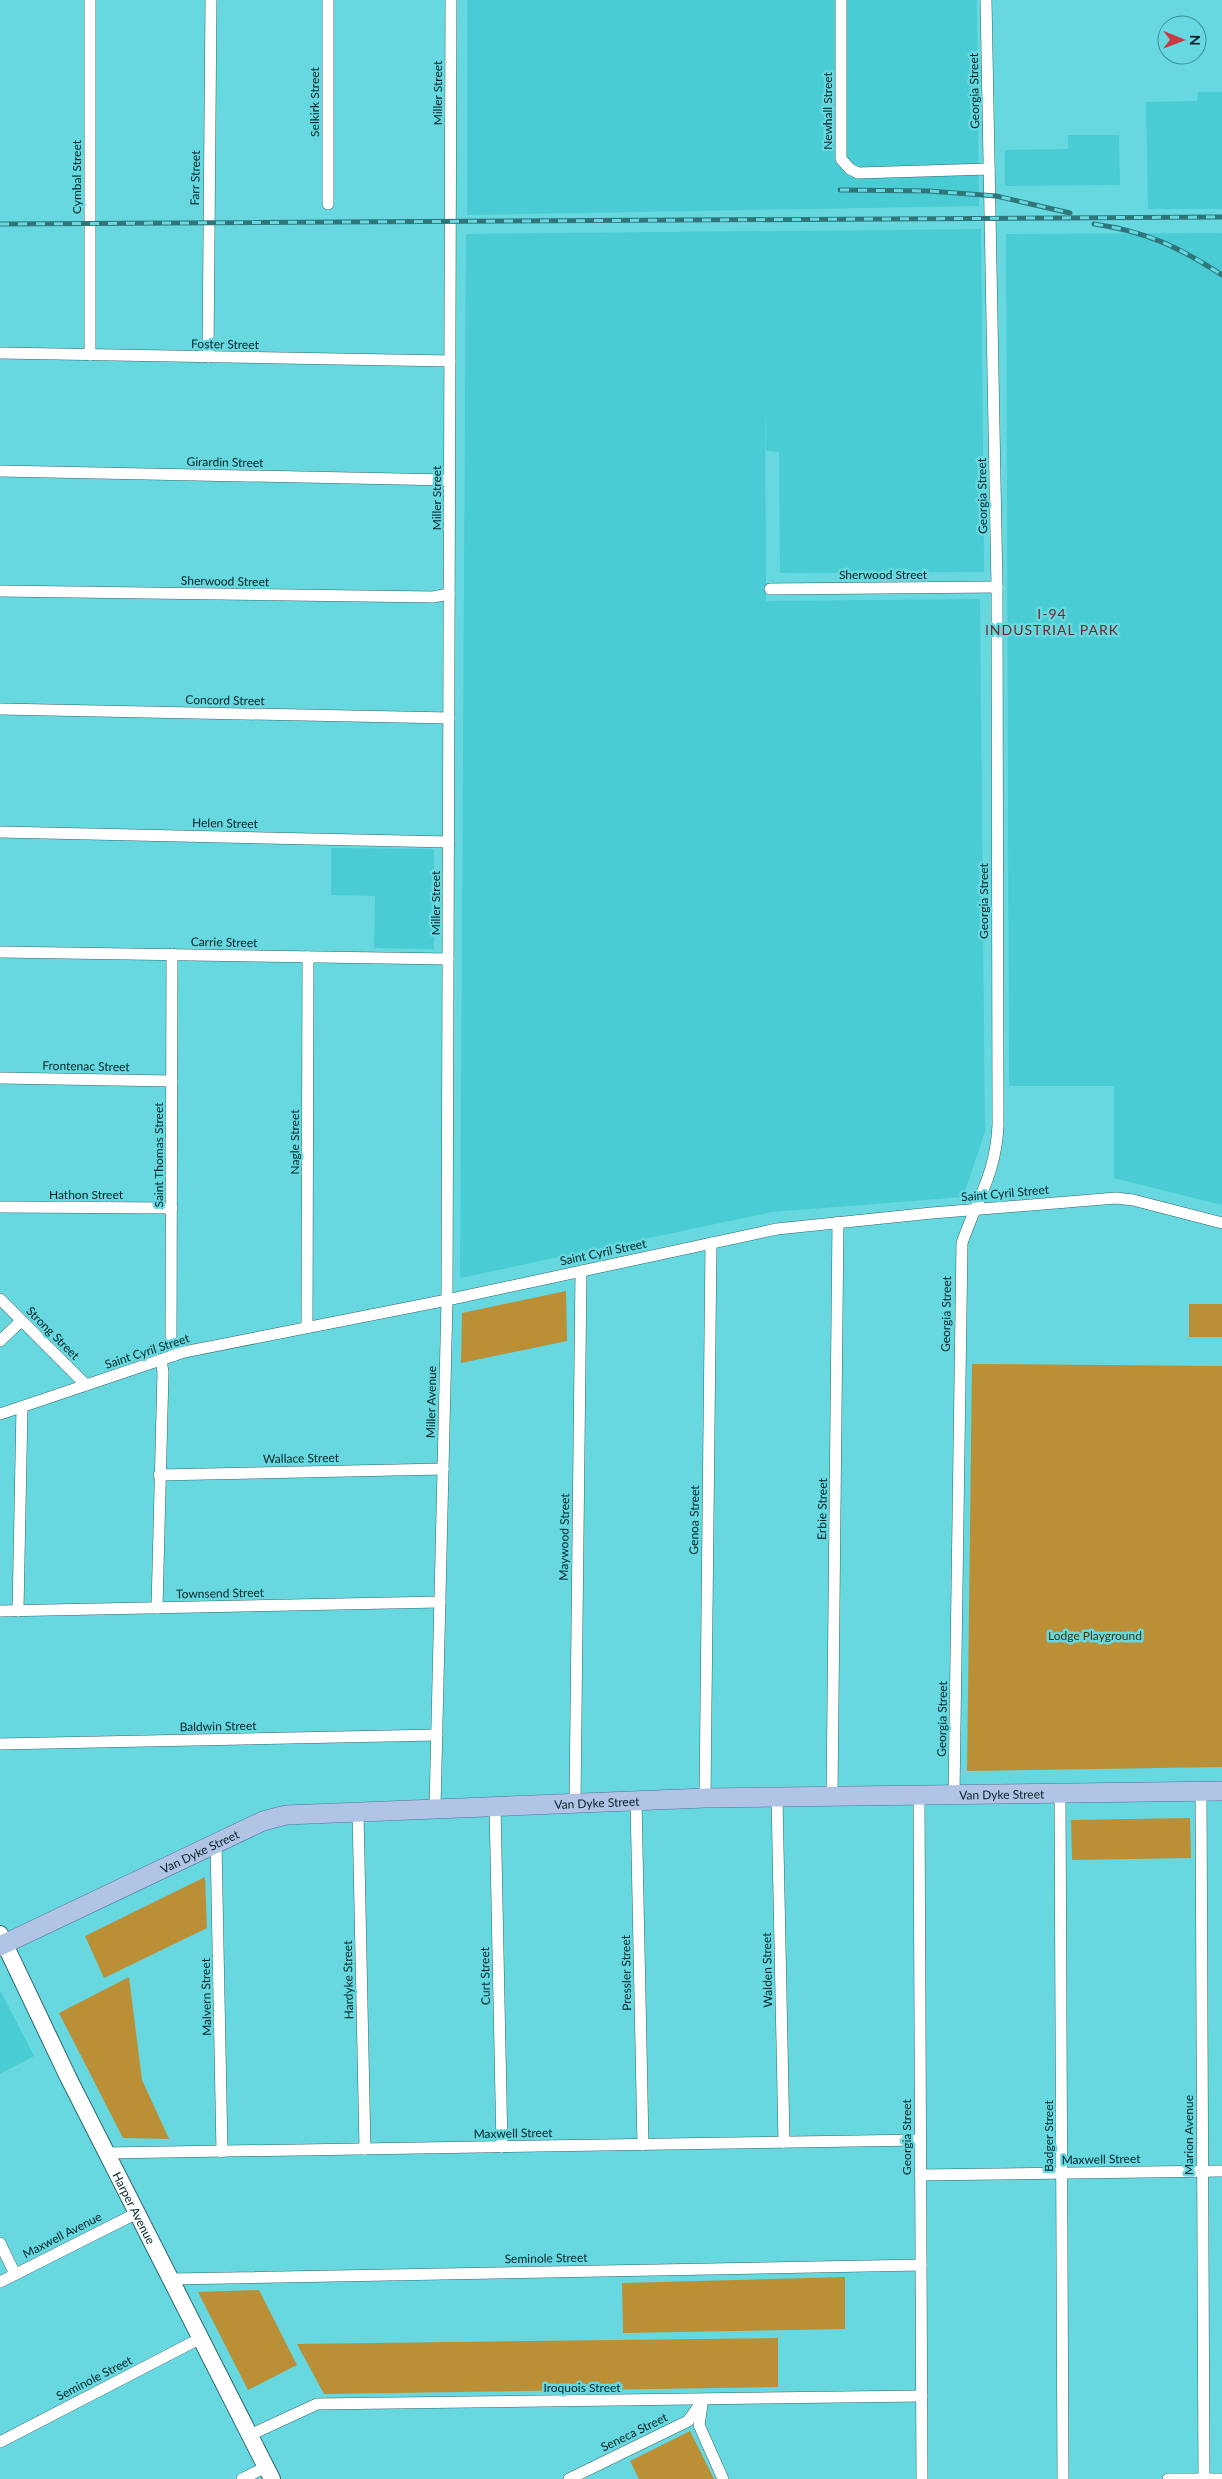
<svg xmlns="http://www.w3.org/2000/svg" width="1222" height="2479" font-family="Lato,sans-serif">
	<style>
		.built { fill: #49ccd3 }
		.green { fill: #bb8f36 }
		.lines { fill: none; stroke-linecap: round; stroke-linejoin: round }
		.street-casing { stroke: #2c686c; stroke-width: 12 }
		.secondary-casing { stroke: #2c686c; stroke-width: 18 }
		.primary-casing { stroke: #517297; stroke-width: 20 }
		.street { stroke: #fff; stroke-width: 11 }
		.secondary { stroke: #fff; stroke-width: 16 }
		.primary { stroke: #b1c4e6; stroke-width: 19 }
		.rail-casing { stroke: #2f767b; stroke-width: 5 }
		.rail { stroke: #67d8e0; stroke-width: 3; stroke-dasharray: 9; stroke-linecap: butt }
		.labels { text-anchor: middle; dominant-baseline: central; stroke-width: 5; stroke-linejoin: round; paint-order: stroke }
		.street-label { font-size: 12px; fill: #002225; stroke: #67d8e0 }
		.park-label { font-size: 12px; fill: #483200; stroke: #67d8e0 }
		.neighbourhood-label { font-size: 14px; letter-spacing: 1px; fill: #70292b; stroke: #67d8e0 }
	</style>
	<rect width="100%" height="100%" fill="#67d8e0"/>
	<g class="built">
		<path d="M 467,0 L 977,0 L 979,206 L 467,215 Z"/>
		<path d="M 1198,92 L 1222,92 L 1222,209 L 1148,209 L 1146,102 L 1197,101 Z"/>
		<path d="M 1068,135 L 1119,135 L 1120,185 L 1005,186 L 1005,150 L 1068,149 Z"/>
		<path d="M 981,229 L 984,572 L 780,573 L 779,452 L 766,451 L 765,399 L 766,601 L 980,599 L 985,1132 L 963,1197 L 772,1212 L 460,1278 L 466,234 Z"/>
		<path d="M 1222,233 L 1222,1205 L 1114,1178 L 1114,1086 L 1009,1086 L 1006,234 Z"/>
		<path d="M 331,848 L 434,849 L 434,949 L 374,948 L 375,896 L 331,895 Z"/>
		<path d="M 0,1990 L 34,2056 L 0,2074 Z"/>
	</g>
	<g class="green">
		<path d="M 566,1291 L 567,1341 L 461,1363 L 462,1313 Z"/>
		<rect x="1189" y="1304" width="33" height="33"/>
		<path d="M 972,1364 L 1222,1366 L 1222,1767 L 967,1771 Z"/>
		<path d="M 1190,1818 L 1191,1858 L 1072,1860 L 1071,1820 Z"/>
		<path d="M 205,1877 L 207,1928 L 104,1978 L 85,1936 Z"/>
		<path d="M 129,1977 L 142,2080 L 169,2139 L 123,2138 L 59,2013 Z"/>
		<path d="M 845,2277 L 845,2329 L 623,2333 L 622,2283 Z"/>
		<path d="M 259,2290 L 297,2365 L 248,2390 L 198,2292 Z"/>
		<path d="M 778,2338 L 778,2387 L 324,2394 L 297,2344 Z"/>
		<path d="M 690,2431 L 714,2479 L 639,2479 L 630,2461 Z"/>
	</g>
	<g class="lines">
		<defs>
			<g id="street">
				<path d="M 841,0 L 841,159 L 850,169 L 858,173 L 989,169"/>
				<path d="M 328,204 L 328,0"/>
				<path d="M 0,353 L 450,361"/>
				<path d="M 90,355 L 90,0"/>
				<path d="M 208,357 L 211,0"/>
				<path d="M 0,471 L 449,480"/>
				<path d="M 770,589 L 997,587"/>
				<path d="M 0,591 L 433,597 L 449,594"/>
				<path d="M 0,709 L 449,718"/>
				<path d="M 0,832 L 449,842"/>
				<path d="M 0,952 L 448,959"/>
				<path d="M 172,954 L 171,1343 L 175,1355"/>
				<path d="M 0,1078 L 172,1081"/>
				<path d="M 0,1207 L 172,1208"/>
				<path d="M 0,1299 L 86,1385"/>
				<path d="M 307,1327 L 308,957"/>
				<path d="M 0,1341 L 21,1321"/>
				<path d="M 0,1414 L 184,1352 L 447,1300 L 777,1229 L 932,1213 L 1116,1198 L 1133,1200 L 1222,1223"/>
				<path d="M 159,1475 L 443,1469"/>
				<path d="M 157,1608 L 163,1372 L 161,1360"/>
				<path d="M 0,1611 L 440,1602"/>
				<path d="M 18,1611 L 22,1407"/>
				<path d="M 0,1744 L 437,1735"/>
				<path d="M 1201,1791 L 1204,2479"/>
				<path d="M 1060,1793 L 1063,2479"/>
				<path d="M 919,1795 L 922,2479"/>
				<path d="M 954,1795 L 962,1243 C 977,1199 996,1174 998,1125 L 997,587 L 986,0"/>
				<path d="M 777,1797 L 784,2142"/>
				<path d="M 832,1797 L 838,1222"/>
				<path d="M 705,1798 L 711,1243"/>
				<path d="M 636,1800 L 643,2145"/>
				<path d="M 575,1803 L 581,1271"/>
				<path d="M 495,1805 L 502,2147"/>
				<path d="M 435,1808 L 447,1300 L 451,0"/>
				<path d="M 358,1811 L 365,2149"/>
				<path d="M 216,1842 L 222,2152"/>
				<path d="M 106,2153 L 920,2140"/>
				<path d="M 920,2175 L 1222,2171"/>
				<path d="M 0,2243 L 15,2274"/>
				<path d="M 172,2279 L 921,2265"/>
				<path d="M 0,2282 L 137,2213"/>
				<path d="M 702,2405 L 699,2425 L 723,2479"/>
				<path d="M 250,2435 L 317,2404 L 922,2396"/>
				<path d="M 0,2442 L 201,2338"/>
				<path d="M 242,2479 L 266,2467"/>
				<path d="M 569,2479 L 688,2421 L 703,2400"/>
				<path d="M 1168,2479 L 1220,2479"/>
			</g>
			<g id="secondary">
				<path id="s1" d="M 0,1934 L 68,2077 L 272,2479"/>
			</g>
			<g id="primary">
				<path id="s2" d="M 0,1946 L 263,1821 L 286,1815 L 705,1798 L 1222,1791"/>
			</g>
		</defs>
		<use href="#street" class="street-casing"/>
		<use href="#secondary" class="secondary-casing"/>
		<use href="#primary" class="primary-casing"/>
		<use href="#street" class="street"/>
		<use href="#secondary" class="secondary"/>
		<use href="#primary" class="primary"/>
		<defs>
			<g id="rail">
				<path d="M 840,190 L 929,191 L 996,196 L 1070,213"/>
				<path d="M 0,224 L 1222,217"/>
				<path d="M 1094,224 C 1145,231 1179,247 1222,275"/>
			</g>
		</defs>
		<use href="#rail" class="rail-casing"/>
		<use href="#rail" class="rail"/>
	</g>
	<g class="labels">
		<g class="street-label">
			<text transform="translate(974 91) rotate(-91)">Georgia Street</text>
			<text transform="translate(437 93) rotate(-90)">Miller Street</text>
			<text transform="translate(314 102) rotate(-90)">Selkirk Street</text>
			<text transform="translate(827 111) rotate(-90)">Newhall Street</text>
			<text transform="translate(76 177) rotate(-90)">Cymbal Street</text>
			<text transform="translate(195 178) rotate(-89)">Farr Street</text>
			<text transform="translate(225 344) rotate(1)">Foster Street</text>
			<text transform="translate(225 462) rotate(1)">Girardin Street</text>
			<text transform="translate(982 496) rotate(-91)">Georgia Street</text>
			<text transform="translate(436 498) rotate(-90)">Miller Street</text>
			<text x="883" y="574">Sherwood Street</text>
			<text transform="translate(225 581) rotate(1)">Sherwood Street</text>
			<text transform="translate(225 700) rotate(1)">Concord Street</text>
			<text transform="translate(225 823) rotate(1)">Helen Street</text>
			<text transform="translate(983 901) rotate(-90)">Georgia Street</text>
			<text transform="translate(435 903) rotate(-90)">Miller Street</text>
			<text transform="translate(224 942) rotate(1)">Carrie Street</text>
			<text transform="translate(86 1066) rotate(1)">Frontenac Street</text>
			<text transform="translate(294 1142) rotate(-90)">Nagle Street</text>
			<text transform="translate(158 1155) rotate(-90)">Saint Thomas Street</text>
			<text transform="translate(1005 1193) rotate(-5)">Saint Cyril Street</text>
			<text x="86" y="1194">Hathon Street</text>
			<text transform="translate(603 1252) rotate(-12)">Saint Cyril Street</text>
			<text transform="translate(946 1314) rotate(-89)">Georgia Street</text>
			<text transform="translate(53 1333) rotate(45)">Strong Street</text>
			<text transform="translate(147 1351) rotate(-18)">Saint Cyril Street</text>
			<text transform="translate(431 1402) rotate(-89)">Miller Avenue</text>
			<text transform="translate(301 1458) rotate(-1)">Wallace Street</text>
			<text transform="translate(822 1509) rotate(-89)">Erbie Street</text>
			<text transform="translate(694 1520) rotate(-89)">Genoa Street</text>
			<text transform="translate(564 1537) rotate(-89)">Maywood Street</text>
			<text transform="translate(220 1593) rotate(-1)">Townsend Street</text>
			<text transform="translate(942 1719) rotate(-89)">Georgia Street</text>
			<text transform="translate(218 1726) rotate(-1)">Baldwin Street</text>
			<text stroke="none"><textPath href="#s2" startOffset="1031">Van Dyke Street</textPath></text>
			<text stroke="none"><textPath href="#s2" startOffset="626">Van Dyke Street</textPath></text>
			<text stroke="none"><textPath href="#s2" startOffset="221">Van Dyke Street</textPath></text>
			<text transform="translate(767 1970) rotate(-91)">Walden Street</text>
			<text transform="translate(626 1973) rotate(-91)">Pressler Street</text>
			<text transform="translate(485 1976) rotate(-91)">Curt Street</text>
			<text transform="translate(348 1980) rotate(-91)">Hardyke Street</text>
			<text transform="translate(206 1997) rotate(-91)">Malvern Street</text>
			<text transform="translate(513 2133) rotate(-1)">Maxwell Street</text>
			<text transform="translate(1188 2135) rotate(-90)">Marion Avenue</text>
			<text transform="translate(1048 2136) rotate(-90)">Badger Street</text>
			<text transform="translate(906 2137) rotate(-90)">Georgia Street</text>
			<text transform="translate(1101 2159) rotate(-1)">Maxwell Street</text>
			<text stroke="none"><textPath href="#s1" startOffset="305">Harper Avenue</textPath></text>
			<text transform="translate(62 2235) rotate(-27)">Maxwell Avenue</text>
			<text transform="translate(546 2258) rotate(-1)">Seminole Street</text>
			<text transform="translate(94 2378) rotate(-27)">Seminole Street</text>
			<text x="582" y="2387">Iroquois Street</text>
			<text transform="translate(634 2432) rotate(-26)">Seneca Street</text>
		</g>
		<g class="park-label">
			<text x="1095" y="1635">Lodge Playground</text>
		</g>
		<g class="neighbourhood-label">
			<text x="1052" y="613">I-94<tspan x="1052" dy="16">INDUSTRIAL PARK</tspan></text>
		</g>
	</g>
	<g transform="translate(1182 40) rotate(91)"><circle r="24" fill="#67d8e0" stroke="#3e8f95"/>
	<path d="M0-4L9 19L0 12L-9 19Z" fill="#c93943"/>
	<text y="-8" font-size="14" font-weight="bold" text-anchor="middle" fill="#002225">N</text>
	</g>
</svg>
